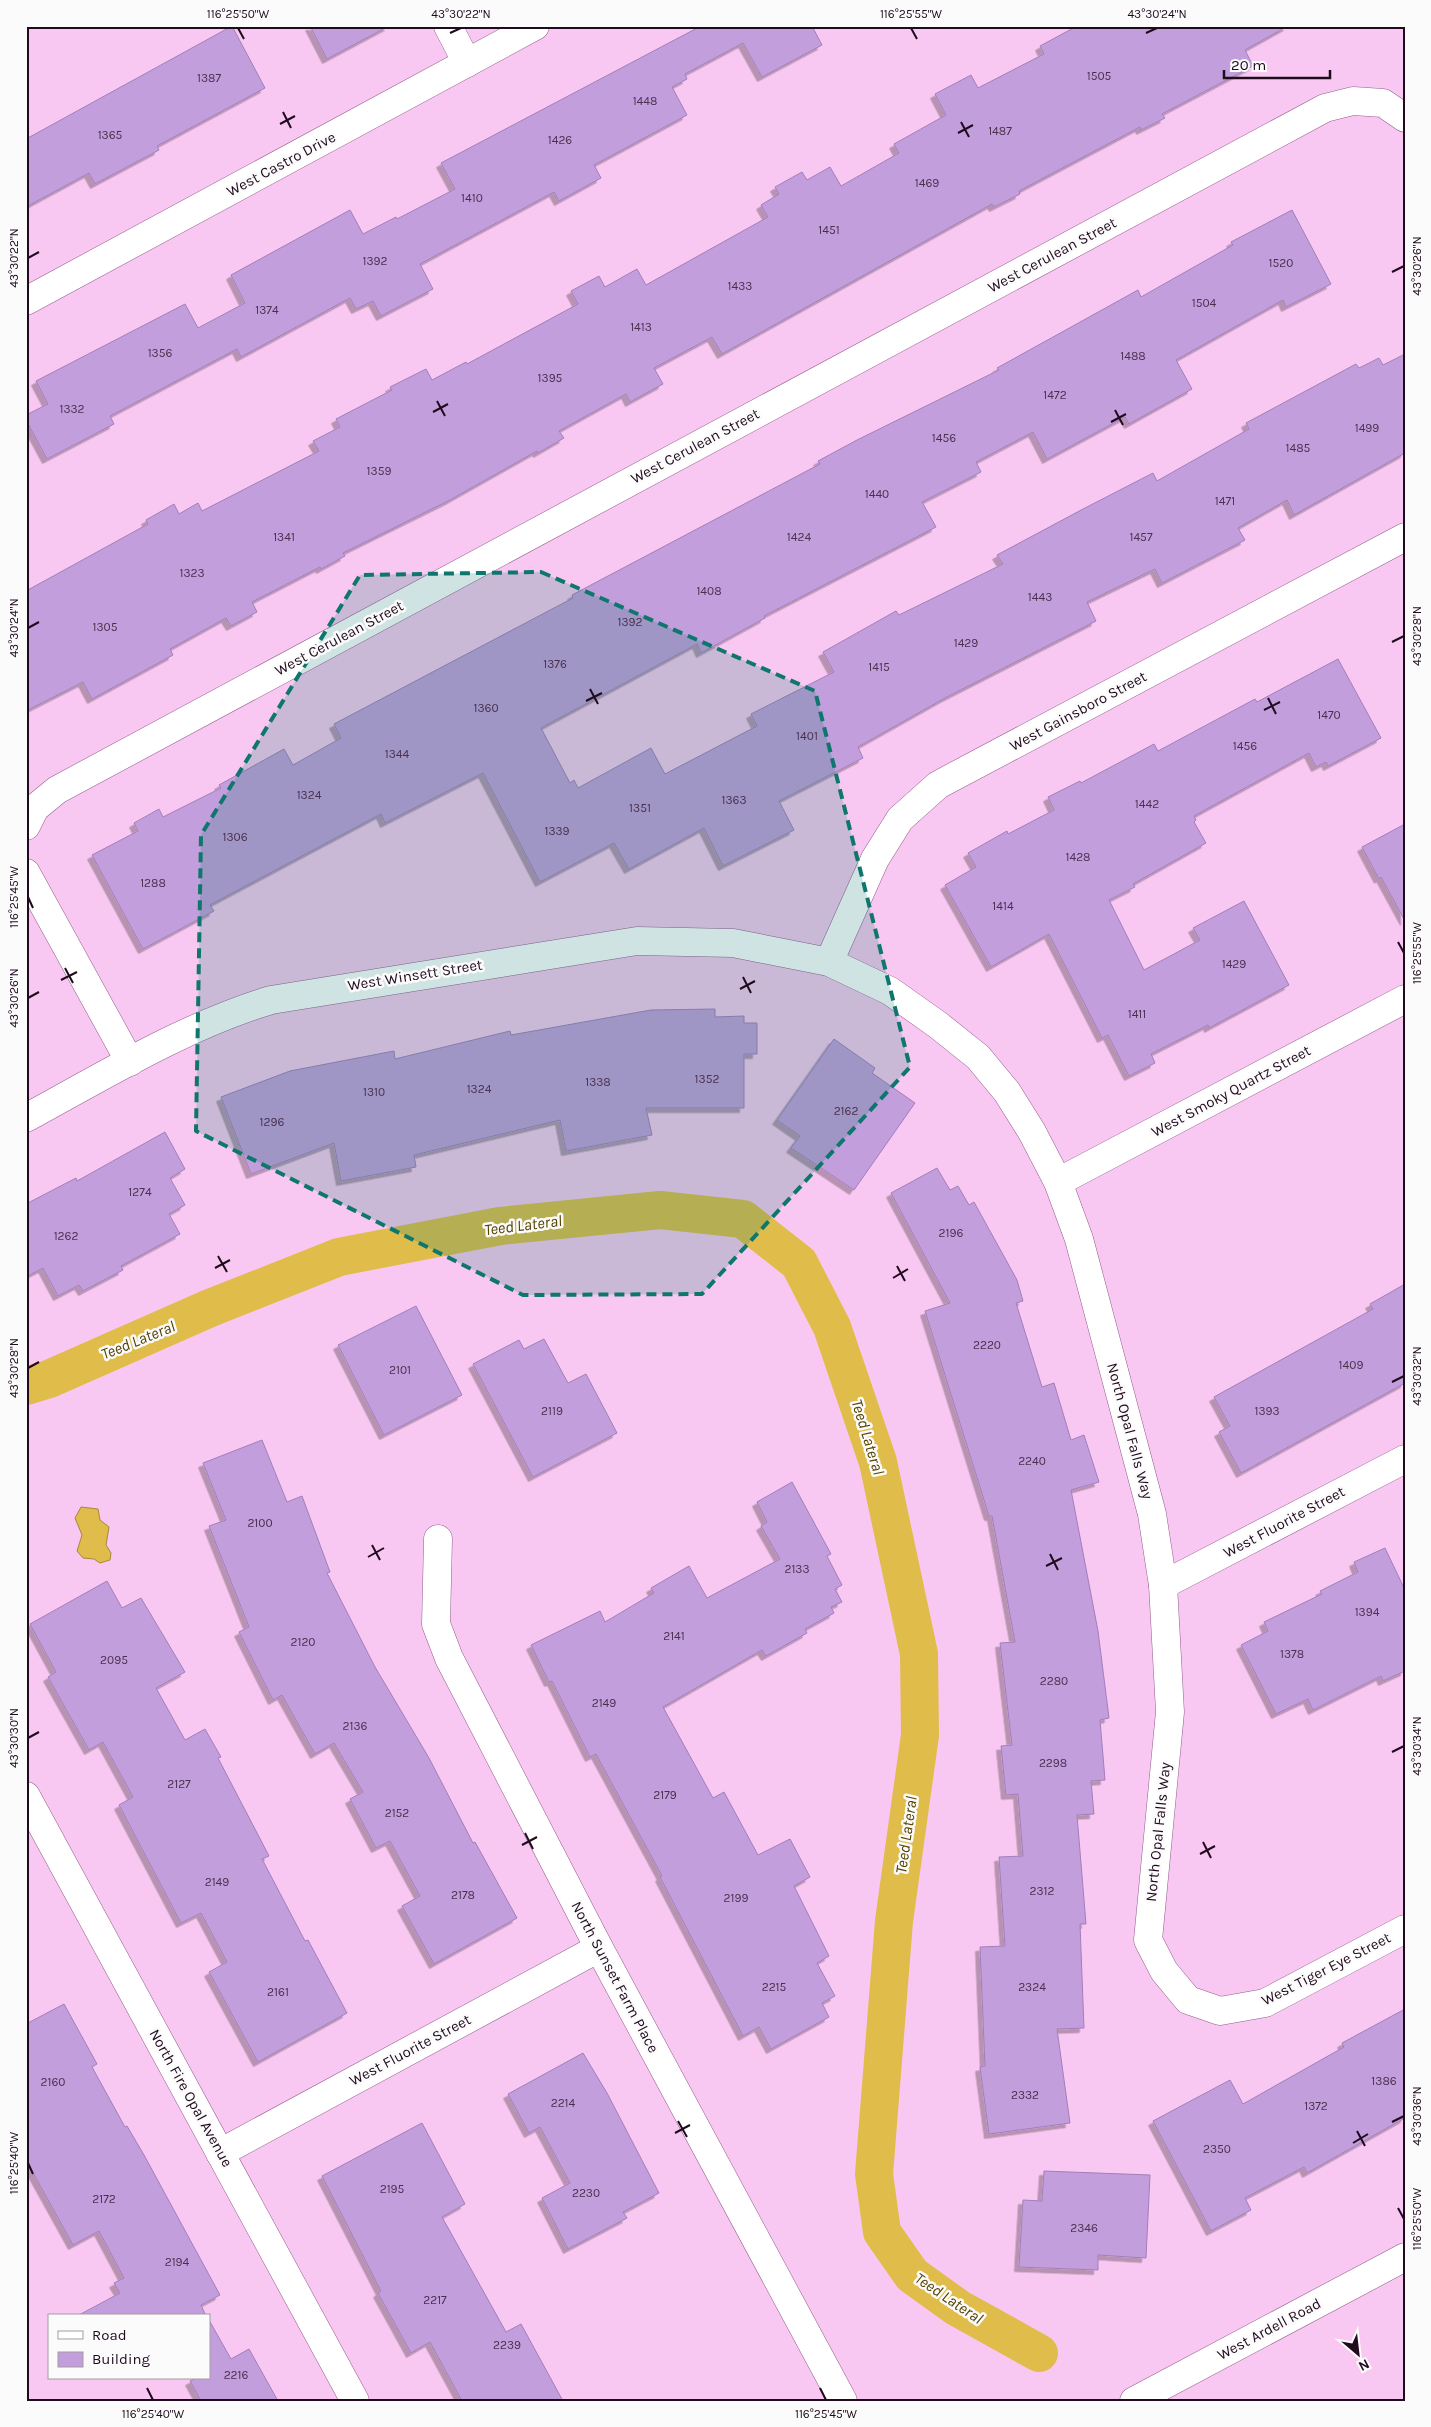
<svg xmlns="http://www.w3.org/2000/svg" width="1431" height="2427" font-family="Karla,sans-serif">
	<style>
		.water { fill: #e0bc4b; stroke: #a6873e }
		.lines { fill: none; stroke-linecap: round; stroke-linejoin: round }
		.canal { stroke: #e0bc4b; stroke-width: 38 }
		.building { fill: #c39edc; stroke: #a27eba; filter: url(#shadow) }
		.street-casing { stroke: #935d8c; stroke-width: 29 }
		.secondary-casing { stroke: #935d8c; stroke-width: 29 }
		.street { stroke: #fff; stroke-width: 28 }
		.secondary { stroke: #fff; stroke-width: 28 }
		.marked { fill: #0f766e; fill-opacity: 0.2; stroke: #0f766e; stroke-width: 4; stroke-dasharray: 10 6; stroke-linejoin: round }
		.ticks { fill: none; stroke: #200b1e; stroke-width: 2 }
		.labels { text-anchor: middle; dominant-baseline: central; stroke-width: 5; stroke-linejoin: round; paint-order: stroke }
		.number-label { font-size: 12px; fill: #49304e }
		.street-label { font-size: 15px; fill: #200b1e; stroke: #fbfbfb }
		.water-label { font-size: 16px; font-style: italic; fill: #544200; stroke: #fbfbfb }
		.neatline { fill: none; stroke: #200b1e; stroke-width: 2 }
		.ticks-label { font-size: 12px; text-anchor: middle; fill: #200b1e }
	</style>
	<defs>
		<filter id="shadow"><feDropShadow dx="-4.5" dy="4.5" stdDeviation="0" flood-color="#0004"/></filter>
	</defs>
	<rect width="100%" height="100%" fill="#f9c8f2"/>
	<path class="water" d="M 81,1507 L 98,1509 L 100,1520 L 109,1527 L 106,1545 L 111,1553 L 110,1560 L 100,1563 L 94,1559 L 83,1558 L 77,1551 L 82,1535 L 75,1518 Z"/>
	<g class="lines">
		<path class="canal" d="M 26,1386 L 49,1379 L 210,1308 L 339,1257 L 500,1226 L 660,1210 L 743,1219 L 799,1263 L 832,1327 L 878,1462 L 919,1654 L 920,1735 L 894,1921 L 874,2174 L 882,2232 L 912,2275 L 958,2308 L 1039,2353"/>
	</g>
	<g class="building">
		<path d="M 232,26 L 265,88 L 157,146 L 159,150 L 95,184 L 89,173 L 26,207 L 26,139 Z"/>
		<path d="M 310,26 L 389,26 L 327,59 Z"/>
		<path d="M 701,26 L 812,26 L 822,45 L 762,77 L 743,43 L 685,74 L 687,79 L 672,87 L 687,115 L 594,165 L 601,178 L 559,201 L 554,192 L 420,264 L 433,289 L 381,316 L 373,301 L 356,309 L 350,298 L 241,357 L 237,349 L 110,416 L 114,424 L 47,459 L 26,420 L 26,415 L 48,404 L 36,381 L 185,304 L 198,328 L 245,303 L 231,275 L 350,210 L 363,234 L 396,217 L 397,219 L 455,189 L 441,163 Z"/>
		<path d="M 1077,26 L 1288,26 L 1245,50 L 1253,66 L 1162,114 L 1165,118 L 1141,130 L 1140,127 L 1019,191 L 1020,194 L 994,207 L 992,204 L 722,354 L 712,337 L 654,368 L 663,384 L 630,402 L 626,394 L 559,431 L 564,438 L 538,453 L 537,451 L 450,500 L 343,553 L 345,556 L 321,569 L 320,567 L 252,602 L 257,612 L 231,626 L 226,618 L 170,649 L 173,655 L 92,699 L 83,682 L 26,711 L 26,591 L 148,524 L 146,520 L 174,504 L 179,514 L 198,503 L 202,511 L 319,451 L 313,441 L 340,427 L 336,419 L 392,390 L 390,387 L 426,369 L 432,380 L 466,362 L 467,364 L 578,304 L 571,291 L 599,276 L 605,287 L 637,269 L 646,285 L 768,217 L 761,205 L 779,194 L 775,187 L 802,172 L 807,180 L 830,167 L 841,186 L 899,153 L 894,144 L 946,115 L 935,94 L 971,75 L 978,88 L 1044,54 L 1040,46 Z"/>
		<path d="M 1292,210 L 1331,284 L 1286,307 L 1283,300 L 1176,360 L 1192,389 L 1129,424 L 1125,417 L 1047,459 L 1033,432 L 976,462 L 981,472 L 922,502 L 936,527 L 764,616 L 765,618 L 701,653 L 697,644 L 541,728 L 570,783 L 574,780 L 578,788 L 651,748 L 665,774 L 757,726 L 751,714 L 834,672 L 823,652 L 896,611 L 899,615 L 1003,564 L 997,555 L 1083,509 L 1153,473 L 1157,481 L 1249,429 L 1246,423 L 1356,364 L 1359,368 L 1379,358 L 1383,365 L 1405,354 L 1405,453 L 1294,515 L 1287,500 L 1238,528 L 1245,540 L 1162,583 L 1155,569 L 1087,602 L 1096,621 L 945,698 L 858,747 L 863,758 L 779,801 L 794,830 L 723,866 L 704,828 L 629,869 L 614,843 L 540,882 L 483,773 L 385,823 L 381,814 L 210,905 L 214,911 L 143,949 L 92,855 L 138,831 L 134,823 L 159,809 L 163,817 L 221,788 L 219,785 L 284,749 L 293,765 L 341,738 L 334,724 L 573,598 L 572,595 L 820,464 L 818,461 L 857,440 L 999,370 L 997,368 L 1138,290 L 1141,297 L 1233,245 L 1231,242 Z"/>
		<path d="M 1338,659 L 1381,738 L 1328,766 L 1326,762 L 1316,767 L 1309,753 L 1194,816 L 1196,820 L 1194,822 L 1206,843 L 1133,884 L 1135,887 L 1109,900 L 1144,970 L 1200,940 L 1193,928 L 1244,901 L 1289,985 L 1209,1028 L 1208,1025 L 1151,1054 L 1155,1063 L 1129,1076 L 1108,1035 L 1102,1038 L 1049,934 L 991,967 L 945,885 L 976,867 L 968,853 L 1007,831 L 1008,834 L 1054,810 L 1048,797 L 1080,781 L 1081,783 L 1154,744 L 1158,751 L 1255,699 L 1257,702 Z"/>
		<path d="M 1405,824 L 1405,921 L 1381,877 L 1379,879 L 1362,847 Z"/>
		<path d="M 715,1009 L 715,1017 L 744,1016 L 744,1023 L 757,1023 L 757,1054 L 744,1054 L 744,1108 L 646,1108 L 652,1135 L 566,1151 L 560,1120 L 414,1155 L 416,1167 L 341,1181 L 334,1143 L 251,1174 L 221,1097 L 290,1071 L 394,1051 L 395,1059 L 510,1031 L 511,1035 L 651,1010 Z"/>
		<path d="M 834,1039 L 875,1068 L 872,1073 L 915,1103 L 854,1190 L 791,1148 L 800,1136 L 777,1120 Z"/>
		<path d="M 165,1132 L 185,1169 L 170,1178 L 185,1205 L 169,1214 L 180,1234 L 121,1266 L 123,1270 L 83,1291 L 79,1285 L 58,1296 L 43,1268 L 26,1277 L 26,1204 L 76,1178 L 77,1181 Z"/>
		<path d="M 937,1168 L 950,1190 L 958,1186 L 969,1205 L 974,1202 L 1017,1280 L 1023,1301 L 1016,1303 L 1042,1387 L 1054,1383 L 1071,1440 L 1084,1435 L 1099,1482 L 1071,1490 L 1098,1631 L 1109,1718 L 1100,1720 L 1105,1780 L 1091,1781 L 1094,1814 L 1077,1815 L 1086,1924 L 1080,1924 L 1084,2028 L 1057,2029 L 1070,2123 L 989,2134 L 980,2067 L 985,2066 L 980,1947 L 1005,1946 L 999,1857 L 1023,1856 L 1018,1794 L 1006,1795 L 1001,1746 L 1012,1745 L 1000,1643 L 1015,1642 L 992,1516 L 989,1516 L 925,1311 L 950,1303 L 891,1193 Z"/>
		<path d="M 1405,1284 L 1405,1383 L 1241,1473 L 1219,1432 L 1230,1426 L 1214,1397 L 1373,1309 L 1370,1304 Z"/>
		<path d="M 416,1306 L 462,1395 L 384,1435 L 338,1345 Z"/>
		<path d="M 544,1339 L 568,1383 L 586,1374 L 617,1433 L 533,1477 L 473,1364 L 519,1340 L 524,1349 Z"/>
		<path d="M 262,1440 L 287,1502 L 302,1496 L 330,1572 L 327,1573 L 375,1667 L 429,1758 L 473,1843 L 475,1842 L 517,1918 L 434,1964 L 402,1906 L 420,1896 L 390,1841 L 376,1848 L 350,1799 L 363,1792 L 334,1743 L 315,1754 L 282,1695 L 273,1700 L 239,1632 L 249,1627 L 209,1526 L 226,1520 L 203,1463 Z"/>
		<path d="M 792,1482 L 831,1554 L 827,1556 L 842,1585 L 835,1589 L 842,1602 L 831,1607 L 834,1613 L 805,1629 L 807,1633 L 766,1656 L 762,1650 L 663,1707 L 713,1798 L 724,1792 L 758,1855 L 790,1839 L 810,1877 L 794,1886 L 829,1956 L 817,1963 L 835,1996 L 822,2003 L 829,2017 L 771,2049 L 759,2027 L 743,2036 L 660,1877 L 662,1876 L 596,1754 L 590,1757 L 552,1681 L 549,1682 L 531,1645 L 600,1611 L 605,1622 L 654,1593 L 651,1588 L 689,1566 L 707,1598 L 780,1559 L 761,1526 L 767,1522 L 757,1502 Z"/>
		<path d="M 1385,1548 L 1405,1590 L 1405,1671 L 1383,1681 L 1381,1676 L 1313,1710 L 1308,1699 L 1276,1714 L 1241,1645 L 1268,1631 L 1264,1622 L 1322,1594 L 1320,1591 L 1358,1572 L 1354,1562 Z"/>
		<path d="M 107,1581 L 122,1608 L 141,1598 L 185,1672 L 156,1688 L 185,1740 L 205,1729 L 221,1757 L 218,1758 L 269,1856 L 262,1859 L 305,1941 L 308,1940 L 347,2013 L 258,2062 L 209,1972 L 227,1962 L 201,1913 L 181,1923 L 119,1805 L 133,1797 L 103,1742 L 89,1750 L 48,1677 L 56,1672 L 30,1624 Z"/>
		<path d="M 64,2004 L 97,2064 L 92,2067 L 125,2127 L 127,2126 L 144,2155 L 220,2295 L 201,2305 L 206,2316 L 77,2316 L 120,2293 L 114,2283 L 124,2278 L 99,2231 L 73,2245 L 26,2160 L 26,2024 Z"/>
		<path d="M 1405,2009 L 1405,2118 L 1307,2173 L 1304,2167 L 1245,2198 L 1251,2210 L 1211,2231 L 1153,2121 L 1230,2080 L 1243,2104 L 1344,2047 L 1342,2043 Z"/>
		<path d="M 583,2053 L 607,2093 L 659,2193 L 623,2212 L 627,2218 L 568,2249 L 542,2198 L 570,2183 L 540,2127 L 529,2133 L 508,2094 Z"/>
		<path d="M 422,2123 L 465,2204 L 442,2217 L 506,2332 L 521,2324 L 563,2401 L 462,2401 L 430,2342 L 411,2353 L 378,2293 L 381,2291 L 322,2176 Z"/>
		<path d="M 1044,2171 L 1150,2175 L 1146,2258 L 1098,2255 L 1098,2270 L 1019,2267 L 1023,2200 L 1042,2201 Z"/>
		<path d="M 209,2320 L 231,2359 L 249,2349 L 278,2401 L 201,2401 L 190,2381 L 196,2378 L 209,2378 Z"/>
	</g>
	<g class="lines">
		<defs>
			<g id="street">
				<path d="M 448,26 L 467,63"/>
				<path d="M 26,301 L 535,26"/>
				<path d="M 26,826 L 35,808 L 57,790 L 1325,108 L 1353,101 L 1383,103 L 1405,118"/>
				<path d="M 26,873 L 130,1062"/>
				<path d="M 829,962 L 875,859 L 900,819 L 938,785 L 1405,537"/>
				<path d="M 26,1118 C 105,1075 185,1026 271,1000 L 637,941 L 733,943 L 829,962 L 890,991 L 938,1025 L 978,1057 L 1007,1092 L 1032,1132 L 1058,1182 L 1079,1239 L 1152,1514 L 1163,1585 L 1170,1712 L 1148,1940 L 1164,1971 L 1188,2000 L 1220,2011 L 1265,2003 L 1405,1929"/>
				<path d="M 1058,1182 L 1405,999"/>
				<path d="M 438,1539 L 436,1624 L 449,1658 L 599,1948 L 843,2401"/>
				<path d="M 1163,1585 L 1405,1459"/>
				<path d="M 26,1796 L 355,2401"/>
				<path d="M 220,2153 L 599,1948"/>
			</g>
			<path id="secondary" d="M 1134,2401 L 1405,2257"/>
		</defs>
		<use href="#street" class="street-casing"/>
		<use href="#secondary" class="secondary-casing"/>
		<use href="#street" class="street"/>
		<use href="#secondary" class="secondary"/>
	</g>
	<path class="marked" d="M 541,572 L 815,691 L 910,1067 L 702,1294 L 523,1295 L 196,1131 L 201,835 L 360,575 Z"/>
	<path class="ticks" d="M 238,28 L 244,39M 911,28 L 917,39M 450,33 L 461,28M 1146,33 L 1157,28M 283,112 L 291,128M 961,122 L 969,137M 280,124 L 295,116M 958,133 L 973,125M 28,258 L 39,252M 1392,272 L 1404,266M 437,401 L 445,416M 1115,410 L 1123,425M 433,412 L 448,404M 1111,422 L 1126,414M 28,628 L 39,622M 1392,642 L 1404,636M 590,689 L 598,704M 1268,698 L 1276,714M 586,701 L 602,693M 1264,710 L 1280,702M 28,897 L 33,908M 1398,942 L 1404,953M 65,968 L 73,983M 743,977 L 751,993M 61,980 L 77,972M 740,989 L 755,981M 28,998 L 39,992M 218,1256 L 227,1272M 897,1266 L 905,1281M 215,1268 L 230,1260M 893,1278 L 908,1269M 28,1368 L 39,1362M 1392,1382 L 1404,1376M 372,1545 L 380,1560M 1050,1554 L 1058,1570M 368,1557 L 384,1548M 1046,1566 L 1062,1558M 28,1738 L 39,1732M 1392,1752 L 1404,1746M 525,1833 L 533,1849M 1203,1842 L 1211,1858M 522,1845 L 537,1837M 1200,1854 L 1215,1846M 678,2121 L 687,2137M 1392,2122 L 1404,2116M 1357,2131 L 1365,2146M 675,2133 L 690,2125M 1353,2143 L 1368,2134M 28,2163 L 33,2174M 1398,2208 L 1404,2219M 147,2388 L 153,2400M 820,2388 L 826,2400"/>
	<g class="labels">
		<g class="number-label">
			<text x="1099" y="76">1505</text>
			<text x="209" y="78">1387</text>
			<text x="645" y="101">1448</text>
			<text x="1000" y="131">1487</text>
			<text x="110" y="135">1365</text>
			<text x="560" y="140">1426</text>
			<text x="927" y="183">1469</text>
			<text x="472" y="198">1410</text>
			<text x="829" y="230">1451</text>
			<text x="375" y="261">1392</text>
			<text x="1281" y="263">1520</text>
			<text x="740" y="286">1433</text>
			<text x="1204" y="303">1504</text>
			<text x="267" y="310">1374</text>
			<text x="641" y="327">1413</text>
			<text x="160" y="353">1356</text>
			<text x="1133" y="356">1488</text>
			<text x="550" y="378">1395</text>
			<text x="1055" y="395">1472</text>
			<text x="72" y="409">1332</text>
			<text x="1367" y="428">1499</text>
			<text x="944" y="438">1456</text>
			<text x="1298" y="448">1485</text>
			<text x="379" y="471">1359</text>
			<text x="877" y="494">1440</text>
			<text x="1225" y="501">1471</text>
			<text x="284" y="537">1341</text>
			<text x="799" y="537">1424</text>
			<text x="1141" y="537">1457</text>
			<text x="192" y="573">1323</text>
			<text x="709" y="591">1408</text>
			<text x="1040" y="597">1443</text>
			<text x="630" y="622">1392</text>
			<text x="105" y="627">1305</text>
			<text x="966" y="643">1429</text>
			<text x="555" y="664">1376</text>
			<text x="879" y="667">1415</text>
			<text x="486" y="708">1360</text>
			<text x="1329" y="715">1470</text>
			<text x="807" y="736">1401</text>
			<text x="1245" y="746">1456</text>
			<text x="397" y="754">1344</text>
			<text x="309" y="795">1324</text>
			<text x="734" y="800">1363</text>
			<text x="1147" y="804">1442</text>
			<text x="640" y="808">1351</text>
			<text x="557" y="831">1339</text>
			<text x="235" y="837">1306</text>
			<text x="1078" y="857">1428</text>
			<text x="153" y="883">1288</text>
			<text x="1003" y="906">1414</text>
			<text x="1234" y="964">1429</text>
			<text x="1137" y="1014">1411</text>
			<text x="707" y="1079">1352</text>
			<text x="598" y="1082">1338</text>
			<text x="479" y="1089">1324</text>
			<text x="374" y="1092">1310</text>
			<text x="846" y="1111">2162</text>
			<text x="272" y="1122">1296</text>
			<text x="140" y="1192">1274</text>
			<text x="951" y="1233">2196</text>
			<text x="66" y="1236">1262</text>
			<text x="987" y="1345">2220</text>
			<text x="1351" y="1365">1409</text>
			<text x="400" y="1370">2101</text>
			<text x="552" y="1411">2119</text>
			<text x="1267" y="1411">1393</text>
			<text x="1032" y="1461">2240</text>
			<text x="260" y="1523">2100</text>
			<text x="797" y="1569">2133</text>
			<text x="1367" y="1612">1394</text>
			<text x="674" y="1636">2141</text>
			<text x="303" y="1642">2120</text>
			<text x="1292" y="1654">1378</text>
			<text x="114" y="1660">2095</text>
			<text x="1054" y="1681">2280</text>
			<text x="604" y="1703">2149</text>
			<text x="355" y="1726">2136</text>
			<text x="1053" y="1763">2298</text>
			<text x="179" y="1784">2127</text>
			<text x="665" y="1795">2179</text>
			<text x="397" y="1813">2152</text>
			<text x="217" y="1882">2149</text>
			<text x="1042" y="1891">2312</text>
			<text x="463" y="1895">2178</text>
			<text x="736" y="1898">2199</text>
			<text x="774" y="1987">2215</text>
			<text x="1032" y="1987">2324</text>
			<text x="278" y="1992">2161</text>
			<text x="1384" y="2081">1386</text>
			<text x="53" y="2082">2160</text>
			<text x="1025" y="2095">2332</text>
			<text x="563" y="2103">2214</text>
			<text x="1316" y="2106">1372</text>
			<text x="1217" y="2149">2350</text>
			<text x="392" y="2189">2195</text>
			<text x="586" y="2193">2230</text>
			<text x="104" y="2199">2172</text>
			<text x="1084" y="2228">2346</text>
			<text x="177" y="2262">2194</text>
			<text x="435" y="2300">2217</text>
			<text x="507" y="2345">2239</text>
			<text x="236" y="2375">2216</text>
		</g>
		<g class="street-label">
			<text transform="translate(281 164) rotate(-28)">West Castro Drive</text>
			<text transform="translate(1052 255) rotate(-28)">West Cerulean Street</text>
			<text transform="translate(695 446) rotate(-28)">West Cerulean Street</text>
			<text transform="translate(339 638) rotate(-28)">West Cerulean Street</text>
			<text transform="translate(1078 711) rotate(-28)">West Gainsboro Street</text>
			<text transform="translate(415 975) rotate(-9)">West Winsett Street</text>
			<text transform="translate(1231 1091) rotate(-28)">West Smoky Quartz Street</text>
			<text transform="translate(1130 1431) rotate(75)">North Opal Falls Way</text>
			<text transform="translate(1284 1522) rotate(-28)">West Fluorite Street</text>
			<text transform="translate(1158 1832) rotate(-84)">North Opal Falls Way</text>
			<text transform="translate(1326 1969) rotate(-27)">West Tiger Eye Street</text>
			<text transform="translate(615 1977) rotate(62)">North Sunset Farm Place</text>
			<text transform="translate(410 2050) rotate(-28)">West Fluorite Street</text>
			<text transform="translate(191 2098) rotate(61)">North Fire Opal Avenue</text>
			<text transform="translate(1269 2329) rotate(-28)">West Ardell Road</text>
		</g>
		<g class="water-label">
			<text transform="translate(523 1225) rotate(-7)">Teed Lateral</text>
			<text transform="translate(138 1340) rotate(-22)">Teed Lateral</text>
			<text transform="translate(868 1437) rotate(73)">Teed Lateral</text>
			<text transform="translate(906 1835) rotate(-82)">Teed Lateral</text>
			<text transform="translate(949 2298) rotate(34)">Teed Lateral</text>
		</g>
	</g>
	<rect width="1431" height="2427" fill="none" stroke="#fbfbfb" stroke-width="55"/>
	<rect x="48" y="2314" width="162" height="65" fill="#fbfbfb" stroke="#a39ba3"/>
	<rect x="58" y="2331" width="25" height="8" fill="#ffffff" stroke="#a39ba3"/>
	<text x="92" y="2340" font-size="15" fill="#200b1e">Road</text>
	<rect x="58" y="2352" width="25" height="15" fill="#c39edc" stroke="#a39ba3"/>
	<text x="92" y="2364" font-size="15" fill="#200b1e">Building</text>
	<g transform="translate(1358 2354) rotate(152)" stroke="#fbfbfb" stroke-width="4" paint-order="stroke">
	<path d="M0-4L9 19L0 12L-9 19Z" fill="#200b1e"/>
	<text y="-8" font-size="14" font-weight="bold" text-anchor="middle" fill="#200b1e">N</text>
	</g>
	<path d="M1224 70v8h106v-8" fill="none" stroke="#200b1e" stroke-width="2.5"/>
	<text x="1231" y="70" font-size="15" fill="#200b1e" stroke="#fbfbfb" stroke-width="4" paint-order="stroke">20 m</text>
	<rect x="28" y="28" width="1376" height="2372" class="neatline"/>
	<g class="ticks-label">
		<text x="238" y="18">116°25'50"W</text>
		<text x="461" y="18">43°30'22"N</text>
		<text x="911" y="18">116°25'55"W</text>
		<text x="1157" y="18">43°30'24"N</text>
		<text transform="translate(14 258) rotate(-90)" y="4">43°30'22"N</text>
		<text transform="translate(1417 266) rotate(-90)" y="4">43°30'26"N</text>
		<text transform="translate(14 628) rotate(-90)" y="4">43°30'24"N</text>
		<text transform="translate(1417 636) rotate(-90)" y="4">43°30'28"N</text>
		<text transform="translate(14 897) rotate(-90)" y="4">116°25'45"W</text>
		<text transform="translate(1417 953) rotate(-90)" y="4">116°25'55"W</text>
		<text transform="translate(14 998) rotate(-90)" y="4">43°30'26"N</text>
		<text transform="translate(14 1368) rotate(-90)" y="4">43°30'28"N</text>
		<text transform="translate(1417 1376) rotate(-90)" y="4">43°30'32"N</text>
		<text transform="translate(14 1738) rotate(-90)" y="4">43°30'30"N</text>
		<text transform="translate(1417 1746) rotate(-90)" y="4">43°30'34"N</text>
		<text transform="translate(1417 2116) rotate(-90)" y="4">43°30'36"N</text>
		<text transform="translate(14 2163) rotate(-90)" y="4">116°25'40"W</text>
		<text transform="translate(1417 2219) rotate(-90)" y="4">116°25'50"W</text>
		<text x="153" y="2418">116°25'40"W</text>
		<text x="826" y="2418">116°25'45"W</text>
	</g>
</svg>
